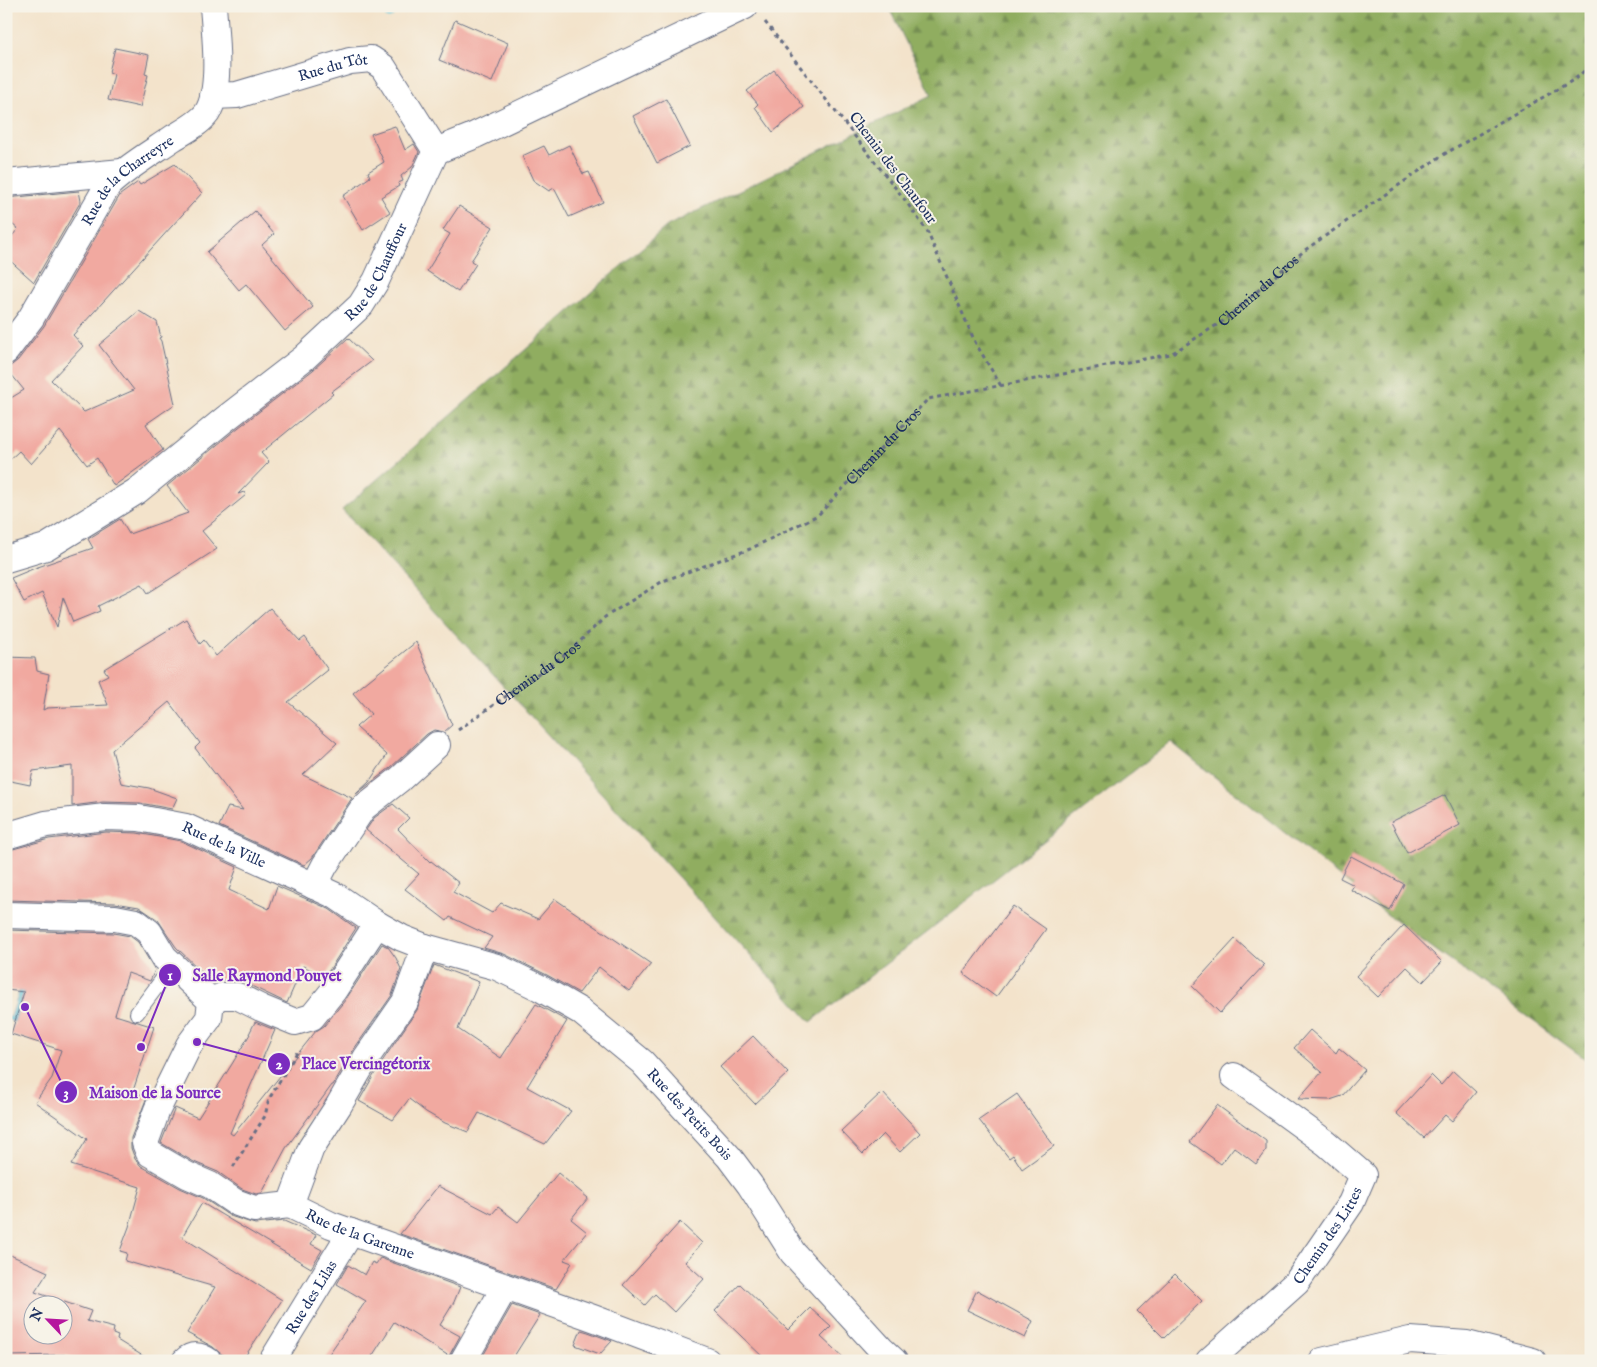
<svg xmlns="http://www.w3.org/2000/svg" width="1597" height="1367" font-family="'IM FELL English',serif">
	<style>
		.forest { fill: url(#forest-firs); stroke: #566e5f }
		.water { fill: #60c8dc; stroke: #3e7c9d }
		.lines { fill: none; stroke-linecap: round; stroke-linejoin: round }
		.stream { stroke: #60c8dc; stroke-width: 9 }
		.building { fill: #f1a9a0; fill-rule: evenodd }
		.lane-casing { stroke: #676e84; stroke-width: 16 }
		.street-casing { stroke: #676e84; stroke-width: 28 }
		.path { stroke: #676e84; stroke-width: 3; stroke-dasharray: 4 4; stroke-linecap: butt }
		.lane { stroke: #fff; stroke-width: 14 }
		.street { stroke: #fff; stroke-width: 26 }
		.labels { text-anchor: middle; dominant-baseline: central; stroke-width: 4; stroke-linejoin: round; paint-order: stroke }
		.street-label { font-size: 15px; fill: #1b2f5e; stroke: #f7f3e8 }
		.leader { fill: none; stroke: #7b2cbf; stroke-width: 2 }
		.callout-dot { fill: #7b2cbf; stroke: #f7f3e8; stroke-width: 2 }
		.mark-label { font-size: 15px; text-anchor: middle; font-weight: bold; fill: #fff }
		.callout-label { font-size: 16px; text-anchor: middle; font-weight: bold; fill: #7b2cbf; stroke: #f7f3e8; stroke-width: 4; stroke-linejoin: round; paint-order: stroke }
	</style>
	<defs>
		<pattern id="forest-firs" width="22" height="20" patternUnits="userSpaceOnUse" patternTransform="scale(1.25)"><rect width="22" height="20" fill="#90ad60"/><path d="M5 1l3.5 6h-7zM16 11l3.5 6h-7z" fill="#758d52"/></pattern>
	</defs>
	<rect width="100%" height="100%" fill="#f7f3e8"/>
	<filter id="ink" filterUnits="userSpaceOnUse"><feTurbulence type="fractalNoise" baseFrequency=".02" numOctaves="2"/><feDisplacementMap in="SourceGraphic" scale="10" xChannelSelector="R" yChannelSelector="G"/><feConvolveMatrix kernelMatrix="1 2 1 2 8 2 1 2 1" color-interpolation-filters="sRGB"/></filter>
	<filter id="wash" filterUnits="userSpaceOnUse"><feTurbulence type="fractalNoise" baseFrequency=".0096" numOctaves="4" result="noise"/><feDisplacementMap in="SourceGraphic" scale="20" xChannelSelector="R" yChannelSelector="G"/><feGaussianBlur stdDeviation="1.12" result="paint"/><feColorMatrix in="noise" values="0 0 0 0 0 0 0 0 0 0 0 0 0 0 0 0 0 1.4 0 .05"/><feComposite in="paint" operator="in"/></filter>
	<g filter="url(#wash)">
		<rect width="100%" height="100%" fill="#f3e3cb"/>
		<path class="forest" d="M 888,6 L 1591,6 L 1591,1063 L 1394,920 L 1171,742 L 811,1022 L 342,510 L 667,226 L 932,95 Z"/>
		<path class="water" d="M 21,987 L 25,988 L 14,1022 L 6,1019 L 6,1015 L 11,1017 Z"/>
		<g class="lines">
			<path class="stream" d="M 389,14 L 392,6"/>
		</g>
		<g id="blocks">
			<g class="building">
				<path d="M 455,20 L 508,43 L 492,82 L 439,60 Z"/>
				<path d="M 115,48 L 149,55 L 145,74 L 148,75 L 140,107 L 108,100 L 114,74 L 109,72 Z"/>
				<path d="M 774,70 L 804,107 L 773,132 L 755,107 L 758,104 L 747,91 Z"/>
				<path d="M 666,99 L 690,146 L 657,163 L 633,116 Z"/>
				<path d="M 395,126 L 405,150 L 414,144 L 419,152 L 412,167 L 401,176 L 403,181 L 398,183 L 399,186 L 381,197 L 390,212 L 363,230 L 343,196 L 370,177 L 368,172 L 384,162 L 371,134 Z"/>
				<path d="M 569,145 L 583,174 L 589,172 L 603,202 L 569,217 L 554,188 L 549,191 L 533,180 L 522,156 L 544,146 L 549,155 Z"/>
				<path d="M 175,164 L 202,193 L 73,335 L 83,346 L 51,380 L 84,412 L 134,390 L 99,345 L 139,311 L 157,322 L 161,337 L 159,338 L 161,341 L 175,404 L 146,424 L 163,450 L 114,486 L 97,458 L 87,465 L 60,431 L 31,464 L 19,451 L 6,463 L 6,401 L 24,390 L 7,369 L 18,360 L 44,326 L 120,195 L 138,182 L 140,185 Z"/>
				<path d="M 79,191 L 81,201 L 34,282 L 6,257 L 6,243 L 18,229 L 6,219 L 6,198 Z"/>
				<path d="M 459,206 L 493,227 L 471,261 L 476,264 L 458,292 L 427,271 L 450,234 L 443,230 Z"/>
				<path d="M 255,211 L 274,234 L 262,245 L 313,307 L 285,331 L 246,284 L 239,290 L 207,252 Z"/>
				<path d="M 348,338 L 372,361 L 331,392 L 333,394 L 261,453 L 269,462 L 238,494 L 244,492 L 246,495 L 202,531 L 217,549 L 148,593 L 142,584 L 98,606 L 100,611 L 73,622 L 63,597 L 57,627 L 42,593 L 24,602 L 11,578 L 35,568 L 93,548 L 88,539 L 120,519 L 129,534 L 188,513 L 167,486 L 234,431 L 313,370 Z"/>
				<path d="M 270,608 L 300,641 L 305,637 L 328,670 L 288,702 L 337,743 L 303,775 L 352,798 L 312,858 L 304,865 L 219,826 L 228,807 L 243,810 L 195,748 L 200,743 L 169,702 L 112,750 L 121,783 L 149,788 L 177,798 L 172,809 L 140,803 L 103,802 L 72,806 L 72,766 L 33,771 L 30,785 L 6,780 L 6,657 L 35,658 L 37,671 L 49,674 L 43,710 L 47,708 L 108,705 L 98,680 L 108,675 L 104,669 L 186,619 L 200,644 L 204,640 L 216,656 Z"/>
				<path d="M 416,642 L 452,725 L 444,732 L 434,730 L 427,734 L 390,768 L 356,794 L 369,782 L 387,755 L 356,727 L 371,714 L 353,693 Z"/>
				<path d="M 1445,795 L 1460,825 L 1407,853 L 1391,822 Z"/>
				<path d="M 393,804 L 409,818 L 398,829 L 430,862 L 431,861 L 459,883 L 453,892 L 492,913 L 501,903 L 538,919 L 555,899 L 651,964 L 629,991 L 599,967 L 579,993 L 547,975 L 504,954 L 484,948 L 492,937 L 450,917 L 447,921 L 405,889 L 419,874 L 366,830 L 374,818 Z"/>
				<path d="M 106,832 L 137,833 L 181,841 L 237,867 L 229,890 L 269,909 L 277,886 L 329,909 L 356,928 L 325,977 L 303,966 L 287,1003 L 243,982 L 225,981 L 206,972 L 205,975 L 176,947 L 158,920 L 139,907 L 115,903 L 6,900 L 6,851 L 49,839 Z"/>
				<path d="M 1351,856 L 1404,884 L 1390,911 L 1351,890 L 1354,885 L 1340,878 Z"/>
				<path d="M 1013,906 L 1046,929 L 996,997 L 963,973 Z"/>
				<path d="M 1404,925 L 1442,962 L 1423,982 L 1407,967 L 1378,997 L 1356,976 Z"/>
				<path d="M 6,930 L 113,933 L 130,936 L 138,942 L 155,970 L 150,981 L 128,973 L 115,1015 L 154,1027 L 133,1091 L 147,1097 L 131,1138 L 131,1148 L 135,1159 L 141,1166 L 180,1188 L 203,1198 L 230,1216 L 255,1224 L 284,1221 L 316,1235 L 311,1244 L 322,1250 L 311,1268 L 202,1203 L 182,1237 L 282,1300 L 242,1361 L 233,1361 L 220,1353 L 213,1347 L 187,1333 L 215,1287 L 125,1261 L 127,1253 L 120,1251 L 129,1227 L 140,1187 L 71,1165 L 87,1139 L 35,1102 L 52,1078 L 61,1050 L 11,1034 L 24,992 L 6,990 Z"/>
				<path d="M 1235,939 L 1264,965 L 1220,1013 L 1192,986 Z"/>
				<path d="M 382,944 L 388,947 L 396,958 L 401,969 L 392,995 L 354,1049 L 333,1085 L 332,1085 L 286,1148 L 262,1193 L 256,1194 L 242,1189 L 218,1172 L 194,1162 L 161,1143 L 175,1108 L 198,1118 L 232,1064 L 250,1034 L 249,1034 L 255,1022 L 275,1030 L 230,1133 L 233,1135 L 316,1031 L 324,1026 L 346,999 Z"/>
				<path d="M 434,965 L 479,982 L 458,1029 L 501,1058 L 536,1004 L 567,1021 L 527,1087 L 571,1111 L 545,1144 L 479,1113 L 468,1132 L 445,1123 L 426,1112 L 409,1099 L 393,1120 L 359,1101 L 379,1066 L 417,1010 Z"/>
				<path d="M 1310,1030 L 1336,1053 L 1339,1048 L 1365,1070 L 1342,1096 L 1330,1100 L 1298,1099 L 1322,1072 L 1294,1048 Z"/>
				<path d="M 753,1036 L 788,1073 L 755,1104 L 720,1067 Z"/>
				<path d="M 1453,1071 L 1476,1092 L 1452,1121 L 1445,1115 L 1424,1138 L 1396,1113 L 1431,1075 L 1441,1085 Z"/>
				<path d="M 882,1092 L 920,1133 L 900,1152 L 883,1134 L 863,1154 L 841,1131 Z"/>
				<path d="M 1017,1094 L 1054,1146 L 1022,1169 L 1013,1155 L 1009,1158 L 979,1120 Z"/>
				<path d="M 1217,1105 L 1266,1141 L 1266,1150 L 1256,1164 L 1234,1147 L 1221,1164 L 1190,1142 Z"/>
				<path d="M 558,1173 L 588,1198 L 571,1219 L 587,1232 L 564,1260 L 572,1263 L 556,1289 L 400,1234 L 438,1186 L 492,1214 L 498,1207 L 518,1222 Z"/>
				<path d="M 680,1222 L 702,1243 L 685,1262 L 704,1279 L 674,1312 L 655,1294 L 645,1305 L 623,1285 Z"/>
				<path d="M 6,1253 L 48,1272 L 35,1292 L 91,1311 L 87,1321 L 114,1328 L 113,1334 L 118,1336 L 117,1340 L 151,1361 L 86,1361 L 65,1355 L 6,1356 ZM 32,1304 L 62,1304 L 62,1334 L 32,1334 Z"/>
				<path d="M 380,1258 L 460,1287 L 454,1302 L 440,1325 L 460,1336 L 449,1356 L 394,1322 L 369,1361 L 324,1361 L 366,1301 L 337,1284 L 348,1265 L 365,1275 L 372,1262 L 376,1264 Z"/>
				<path d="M 1175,1274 L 1202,1301 L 1164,1338 L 1137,1311 Z"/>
				<path d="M 740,1284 L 788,1330 L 810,1308 L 831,1327 L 821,1337 L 847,1361 L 767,1361 L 715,1311 Z"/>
				<path d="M 977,1290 L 1033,1321 L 1025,1338 L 967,1310 Z"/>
				<path d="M 512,1305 L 540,1315 L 511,1361 L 480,1361 Z"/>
				<path d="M 581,1330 L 588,1332 L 612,1341 L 600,1354 L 575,1345 Z"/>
			</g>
		</g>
	</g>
	<g filter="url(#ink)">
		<use href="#blocks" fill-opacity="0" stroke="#676e84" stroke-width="1"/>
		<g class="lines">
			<defs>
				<path id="lane" d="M 137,1013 L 173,965"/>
				<g id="street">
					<path id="s2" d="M 213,96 L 237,95 L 350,61 L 371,59 L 383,67 L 436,151"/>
					<path d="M 6,183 L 122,172"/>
					<path id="s3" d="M 6,351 L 31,318 L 108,185 C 127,167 151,153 173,138 C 183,132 200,123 207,113 C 222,89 215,34 213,6"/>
					<path id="s4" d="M 6,559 L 46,547 L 137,491 L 225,419 L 304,358 L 361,305 L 376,281 L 436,151 L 471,137 L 745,6"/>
					<path id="s5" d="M 6,836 L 46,824 L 105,817 L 139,818 L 186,827 L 336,896 L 377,924 L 402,938 L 425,947 L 497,967 L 540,988 L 580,1011 L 642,1062 L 729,1157 L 750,1185 L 793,1253 L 881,1349 L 894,1361"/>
					<path d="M 314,886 L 325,865 L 363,808 L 400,779 L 437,745"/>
					<path d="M 6,915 L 115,918 L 136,922 L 149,932 L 164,957 L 211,1001 L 209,1018 L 189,1045 L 157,1110 L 145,1143 L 149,1153 L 187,1175 L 210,1185 L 235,1202 L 254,1209 L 290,1205"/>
					<path id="s6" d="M 425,947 L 405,1002 L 366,1058 L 339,1105 L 311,1148 L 290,1205 L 331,1225 L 593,1318 L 707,1361"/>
					<path d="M 211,1001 L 222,996 L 237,996 L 261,1008 L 295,1022 L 312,1017 L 334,990 L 377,924"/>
					<path d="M 185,1361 C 192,1354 200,1355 208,1361"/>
					<path id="s7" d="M 272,1361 L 351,1232"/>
					<path d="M 463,1361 L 505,1287"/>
					<path id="s8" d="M 1209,1361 L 1297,1282 L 1351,1203 L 1363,1175 L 1326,1143 L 1234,1076"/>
					<path d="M 1322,1361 L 1410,1340 L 1467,1344 L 1533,1361"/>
				</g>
			</defs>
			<use href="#lane" class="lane-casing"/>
			<use href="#street" class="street-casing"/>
			<g class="path">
				<path d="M 765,22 L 905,200 L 927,231 L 975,342 L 1001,386"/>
				<path id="s1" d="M 458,730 L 570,651 L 605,617 L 663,581 L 750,549 L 818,515 L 928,399 L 1171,354 L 1223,321 L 1305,250 L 1441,156 L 1575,79 L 1591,65"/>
				<path d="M 6,1028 L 8,1029"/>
				<path d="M 233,1167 L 265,1116 L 269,1099 L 299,1049"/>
			</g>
			<use href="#lane" class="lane"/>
			<use href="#street" class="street"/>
		</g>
	</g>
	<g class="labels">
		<g class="street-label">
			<text stroke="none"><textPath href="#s2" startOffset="124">Rue du Tôt</textPath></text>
			<text transform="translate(893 168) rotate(53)">Chemin des Chaufour</text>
			<text stroke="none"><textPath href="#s3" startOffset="212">Rue de la Charreyre</textPath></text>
			<text stroke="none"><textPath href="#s4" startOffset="476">Rue de Chauffour</textPath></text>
			<text stroke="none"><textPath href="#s1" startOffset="938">Chemin du Cros</textPath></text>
			<text stroke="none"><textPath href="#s1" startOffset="518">Chemin du Cros</textPath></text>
			<text stroke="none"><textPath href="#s1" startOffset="98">Chemin du Cros</textPath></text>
			<text stroke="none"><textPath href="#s5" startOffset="225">Rue de la Ville</textPath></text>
			<text stroke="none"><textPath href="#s5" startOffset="771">Rue des Petits Bois</textPath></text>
			<text stroke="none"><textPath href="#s6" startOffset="369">Rue de la Garenne</textPath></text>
			<text stroke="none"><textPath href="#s8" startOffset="174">Chemin des Littes</textPath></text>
			<text stroke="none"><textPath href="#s7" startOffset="75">Rue des Lilas</textPath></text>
		</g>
	</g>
	<path class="leader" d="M141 1047L170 975M197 1042L279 1064M25 1007L66 1092"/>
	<g class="callout-dot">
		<circle cx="141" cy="1047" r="5"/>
		<circle cx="197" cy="1042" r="5"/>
		<circle cx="25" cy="1007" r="5"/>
		<circle cx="170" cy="975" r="12"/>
		<circle cx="279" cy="1064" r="12"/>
		<circle cx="66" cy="1092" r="12"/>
	</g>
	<g class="mark-label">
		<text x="170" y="980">1</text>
		<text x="279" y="1069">2</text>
		<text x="66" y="1098">3</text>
	</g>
	<g class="callout-label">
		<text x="267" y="981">Salle Raymond Pouyet</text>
		<text x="366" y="1069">Place Vercingétorix</text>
		<text x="155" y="1098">Maison de la Source</text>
	</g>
	<rect width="1597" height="1367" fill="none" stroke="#f7f3e8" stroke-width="25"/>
	<g transform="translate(48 1320) rotate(295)"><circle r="24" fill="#f7f3e8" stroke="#9fa5b1"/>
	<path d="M0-4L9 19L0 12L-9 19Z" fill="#b5179e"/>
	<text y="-8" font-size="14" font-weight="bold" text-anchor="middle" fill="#1b2f5e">N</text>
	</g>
</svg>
